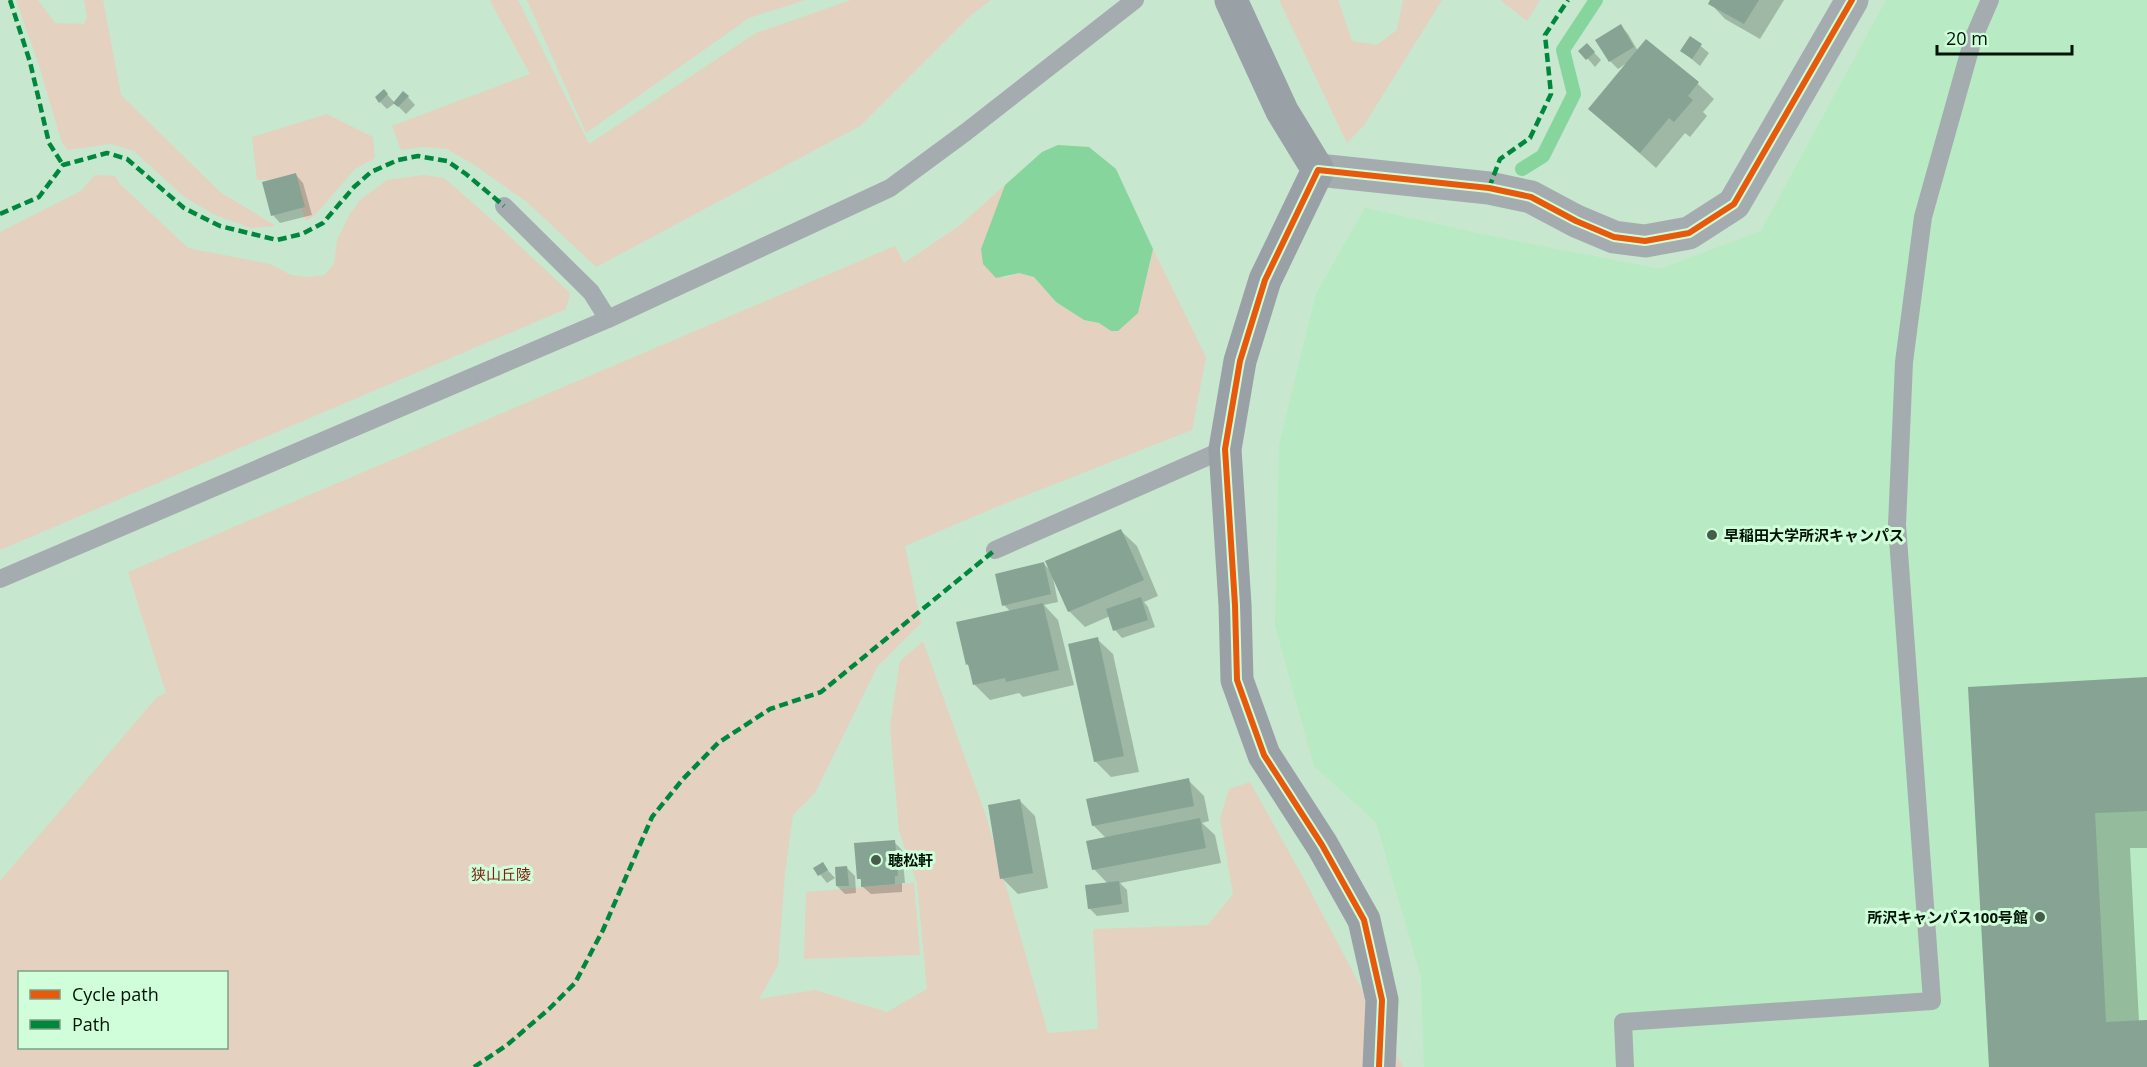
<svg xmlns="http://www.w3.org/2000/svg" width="2147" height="1067" font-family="'Open Sans','Noto Sans JP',sans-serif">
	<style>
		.built { fill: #b8eac4 }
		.green { fill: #e5d1c0; fill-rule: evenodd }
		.water { fill: #85d59d }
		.shadow { fill: #0003 }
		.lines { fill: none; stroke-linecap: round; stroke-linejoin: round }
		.stream { stroke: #85d59d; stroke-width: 14 }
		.building { fill: #86a394 }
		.lane { stroke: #a5acb0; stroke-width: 18 }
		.street { stroke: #a5acb0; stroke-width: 33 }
		.secondary { stroke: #99a0a6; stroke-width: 33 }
		.quiet { stroke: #00873e; stroke-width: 4.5; stroke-dasharray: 9 4.5; stroke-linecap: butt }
		.cycleway-casing { stroke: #d0feda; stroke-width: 10 }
		.cycleway { stroke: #e8590c; stroke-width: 6 }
		.poi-dot { fill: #465d4c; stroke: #d0feda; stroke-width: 2 }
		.labels { text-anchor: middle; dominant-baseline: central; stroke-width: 6; stroke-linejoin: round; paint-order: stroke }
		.poi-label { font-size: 15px; font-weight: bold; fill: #001305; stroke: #d0feda; text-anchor: start }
		.park-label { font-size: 15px; fill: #7e1d0e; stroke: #d0feda }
	</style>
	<rect width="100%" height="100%" fill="#c7e7cf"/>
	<path class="built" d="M 1886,0 L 2147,0 L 2147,1067 L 1424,1067 L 1421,977 L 1376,822 L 1314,766 L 1275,625 L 1279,445 L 1316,294 L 1365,208 L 1496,237 L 1660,269 L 1761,231 Z"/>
	<g class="green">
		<path d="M 16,0 L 38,0 L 55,23 L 84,24 L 87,18 L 84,0 L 103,0 L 121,95 L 220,192 L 276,226 L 251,228 L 213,214 L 183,196 L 134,151 L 111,144 L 68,150 L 62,143 L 38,62 Z"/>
		<path d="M 492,0 L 518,0 L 589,144 L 756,33 L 851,0 L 991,0 L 971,15 L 860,126 L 596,267 L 527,202 L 473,164 L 447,149 L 423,147 L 401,150 L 392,126 L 530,74 L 490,1 Z"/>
		<path d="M 527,0 L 805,0 L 749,18 L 586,133 Z"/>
		<path d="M 1279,0 L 1338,0 L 1352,41 L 1377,45 L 1397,30 L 1403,0 L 1442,0 L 1364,125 L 1347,143 Z"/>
		<path d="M 1500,0 L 1540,0 L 1527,21 Z"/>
		<path d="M 327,114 L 373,137 L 375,158 L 355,169 L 314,216 L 306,221 L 292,180 L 257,180 L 252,137 Z"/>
		<path d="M 95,175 L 115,176 L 120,184 L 188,248 L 270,264 L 291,275 L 308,277 L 324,275 L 334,264 L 337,240 L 350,214 L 360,200 L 387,180 L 424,175 L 444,178 L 490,218 L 570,293 L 566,309 L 0,550 L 0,232 L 81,191 Z"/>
		<path d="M 1005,185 L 981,249 L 1004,278 L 1019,273 L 1034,277 L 1056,302 L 1084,320 L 1099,323 L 1111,331 L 1146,280 L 1153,249 L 1206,357 L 1192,430 L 989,510 L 905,546 L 921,623 L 877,667 L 815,793 L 793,815 L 785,873 L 778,965 L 759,999 L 815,990 L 887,1012 L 927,989 L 917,883 L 899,831 L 890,727 L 900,661 L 923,641 L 986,816 L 1048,1033 L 1098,1029 L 1093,929 L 1208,925 L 1233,894 L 1220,819 L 1229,789 L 1250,782 L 1305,881 L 1403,1067 L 0,1067 L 0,881 L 157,697 L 166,693 L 128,572 L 895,246 L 904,263 L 959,226 ZM 20,972 L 226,972 L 226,1048 L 20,1048 Z"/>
		<path d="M 914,883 L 920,955 L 804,959 L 806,892 Z"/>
	</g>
	<path class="water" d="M 1058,145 L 1089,147 L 1116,169 L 1153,249 L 1138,313 L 1118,331 L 1111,331 L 1099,323 L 1084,320 L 1056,302 L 1034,277 L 1019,273 L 996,278 L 983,264 L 981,249 L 1005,185 L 1042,152 Z"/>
	<g class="shadow">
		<path d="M 1712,0 L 1784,0 L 1760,39 L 1725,19 L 1710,3 Z"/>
		<path d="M 1621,26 L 1628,34 L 1638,51 L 1647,41 L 1698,84 L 1714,99 L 1703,112 L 1707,116 L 1690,137 L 1685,133 L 1656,168 L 1590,109 L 1627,63 L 1618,69 L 1610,61 L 1597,41 Z"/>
		<path d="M 1691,38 L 1709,53 L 1700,66 L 1682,51 Z"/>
		<path d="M 1587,45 L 1601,60 L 1595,67 L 1581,51 Z"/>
		<path d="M 384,91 L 395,103 L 408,97 L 415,105 L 406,114 L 395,103 L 387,109 L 380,102 Z"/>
		<path d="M 296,175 L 303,183 L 312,215 L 280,223 L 273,215 Z"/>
		<path d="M 1121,531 L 1137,546 L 1158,596 L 1144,602 L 1148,607 L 1155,627 L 1122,638 L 1115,630 L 1110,616 L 1085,627 L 1069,611 L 1053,578 L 1058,602 L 1044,605 L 1058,620 L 1074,685 L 1023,697 L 1019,693 L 990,700 L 975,685 L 971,668 L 967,664 L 958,623 L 1010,611 L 1004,605 L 1044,564 L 1052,572 Z"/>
		<path d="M 1097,639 L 1113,654 L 1139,772 L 1111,777 L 1095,761 Z"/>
		<path d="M 2147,679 L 2147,848 L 2130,848 L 2139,1022 L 2147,1021 L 2147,1067 L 1990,1067 Z"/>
		<path d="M 1188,780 L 1204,796 L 1209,821 L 1202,823 L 1215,835 L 1221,863 L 1120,883 L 1127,890 L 1129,912 L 1097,916 L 1089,908 L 1108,884 L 1094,869 L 1106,838 L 1093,825 Z"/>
		<path d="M 1019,800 L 1035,816 L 1048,888 L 1018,894 L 1002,878 Z"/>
		<path d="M 894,842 L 902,850 L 905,883 L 902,883 L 902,892 L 871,894 L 863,887 L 863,882 L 859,878 Z"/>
		<path d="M 822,864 L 835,878 L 827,883 L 815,868 Z"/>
		<path d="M 847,868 L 855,876 L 856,893 L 845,894 L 837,886 Z"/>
	</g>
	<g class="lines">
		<path class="stream" d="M 1522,169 L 1543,156 L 1574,94 L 1563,50 L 1596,0"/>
	</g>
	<g class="building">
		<path d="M 1710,0 L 1759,0 L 1744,24 L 1708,4 Z"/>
		<path d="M 1621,24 L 1634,47 L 1609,62 L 1595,40 Z"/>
		<path d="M 1690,36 L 1702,44 L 1692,59 L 1680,51 Z"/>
		<path d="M 1646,39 L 1699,82 L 1688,96 L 1693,100 L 1674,122 L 1669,118 L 1640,153 L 1588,109 Z"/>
		<path d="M 1587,43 L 1595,52 L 1586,60 L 1578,51 Z"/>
		<path d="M 384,89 L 388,94 L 379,103 L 375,97 Z"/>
		<path d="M 403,91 L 409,96 L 398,107 L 393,103 Z"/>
		<path d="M 296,173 L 305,207 L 271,216 L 262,182 Z"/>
		<path d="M 1121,529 L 1144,580 L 1068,612 L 1045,561 Z"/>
		<path d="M 1044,562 L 1051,594 L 1002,606 L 995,574 Z"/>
		<path d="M 1141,597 L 1148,620 L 1113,631 L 1106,609 Z"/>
		<path d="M 1043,603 L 1059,670 L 1006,682 L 1005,678 L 973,685 L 968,664 L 966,665 L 956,622 Z"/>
		<path d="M 1098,637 L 1124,756 L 1094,762 L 1068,644 Z"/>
		<path d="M 2147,677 L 2147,811 L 2095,813 L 2106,1022 L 2147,1020 L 2147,1067 L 1989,1067 L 1968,687 Z"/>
		<path d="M 1189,778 L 1194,806 L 1092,826 L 1086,799 Z"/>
		<path d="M 1020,799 L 1033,873 L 1000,879 L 988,805 Z"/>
		<path d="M 1200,818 L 1206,848 L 1092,870 L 1086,841 Z"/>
		<path d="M 895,840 L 898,876 L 895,876 L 895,884 L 861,887 L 861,879 L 857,879 L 854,843 Z"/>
		<path d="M 823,862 L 828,870 L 818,876 L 813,868 Z"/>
		<path d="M 847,866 L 849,886 L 836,886 L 835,867 Z"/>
		<path d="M 1119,881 L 1122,904 L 1088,909 L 1085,885 Z"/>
	</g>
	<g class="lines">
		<g class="lane">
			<path d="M 504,206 L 591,292 L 608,319"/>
			<path d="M 995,550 L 1225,449"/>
			<path d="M 0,579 L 608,319 L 890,188 L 966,132 L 1135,0"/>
			<path d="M 1625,1067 L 1623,1022 L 1932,1001 L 1897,525 L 1904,362 L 1923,217 L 1973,39 L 1990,0"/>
		</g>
		<path class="street" d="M 1318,170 L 1489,188 L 1531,197 L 1576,221 L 1614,237 L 1645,241 L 1689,233 L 1734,204 L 1852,0"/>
		<path class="secondary" d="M 1231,0 L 1282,111 L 1318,170 L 1265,280 L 1240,361 L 1225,449 L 1235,605 L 1237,680 L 1264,755 L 1322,845 L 1364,920 L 1382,1000 L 1379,1067"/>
		<g class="quiet">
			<path d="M 10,0 L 30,62 L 49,143 L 63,165"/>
			<path d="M 1489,188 L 1500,159 L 1530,138 L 1551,94 L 1545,35 L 1568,0"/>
			<path d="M 0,214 L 39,197 L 63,165 L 107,153 L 127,159 L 184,208 L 220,226 L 277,240 L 302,234 L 323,223 L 354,187 L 371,172 L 398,160 L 418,156 L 447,161 L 466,174 L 504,206"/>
			<path d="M 474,1067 L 507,1045 L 549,1009 L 575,983 L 603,930 L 652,817 L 683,779 L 718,743 L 770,709 L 821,692 L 995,550"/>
		</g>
		<defs>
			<path id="cycleway" d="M 1379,1067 L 1382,1000 L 1364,920 L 1322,845 L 1264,755 L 1237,680 L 1235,605 L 1225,449 L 1240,361 L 1265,280 L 1318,170 L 1489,188 L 1531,197 L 1576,221 L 1614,237 L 1645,241 L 1689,233 L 1734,204 L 1852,0"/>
		</defs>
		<use href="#cycleway" class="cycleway-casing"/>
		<use href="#cycleway" class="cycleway"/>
	</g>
	<g class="poi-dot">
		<circle cx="1712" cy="535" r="6"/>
		<circle cx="876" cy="860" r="6"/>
		<circle cx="2040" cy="917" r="6"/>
	</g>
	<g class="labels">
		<g class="poi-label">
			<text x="1724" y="535">早稲田大学所沢キャンパス</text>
			<text x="888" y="860">聴松軒</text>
			<text x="2028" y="917" text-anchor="end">所沢キャンパス100号館</text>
		</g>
		<g class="park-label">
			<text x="501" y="874">狭山丘陵</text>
		</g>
	</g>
	<rect x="18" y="971" width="210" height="78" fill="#d0feda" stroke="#7da085" stroke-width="1.5"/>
	<rect x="30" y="990" width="30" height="9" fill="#e8590c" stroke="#7da085" stroke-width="1.5"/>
	<text x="72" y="1001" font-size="18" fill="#001305">Cycle path</text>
	<rect x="30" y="1020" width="30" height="9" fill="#00873e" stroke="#7da085" stroke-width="1.5"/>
	<text x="72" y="1031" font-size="18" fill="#001305">Path</text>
	<path d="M1937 45v9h135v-9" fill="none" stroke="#001305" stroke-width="3"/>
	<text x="1946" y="45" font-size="18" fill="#001305" stroke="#d0feda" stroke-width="4.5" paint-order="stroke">20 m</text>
</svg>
